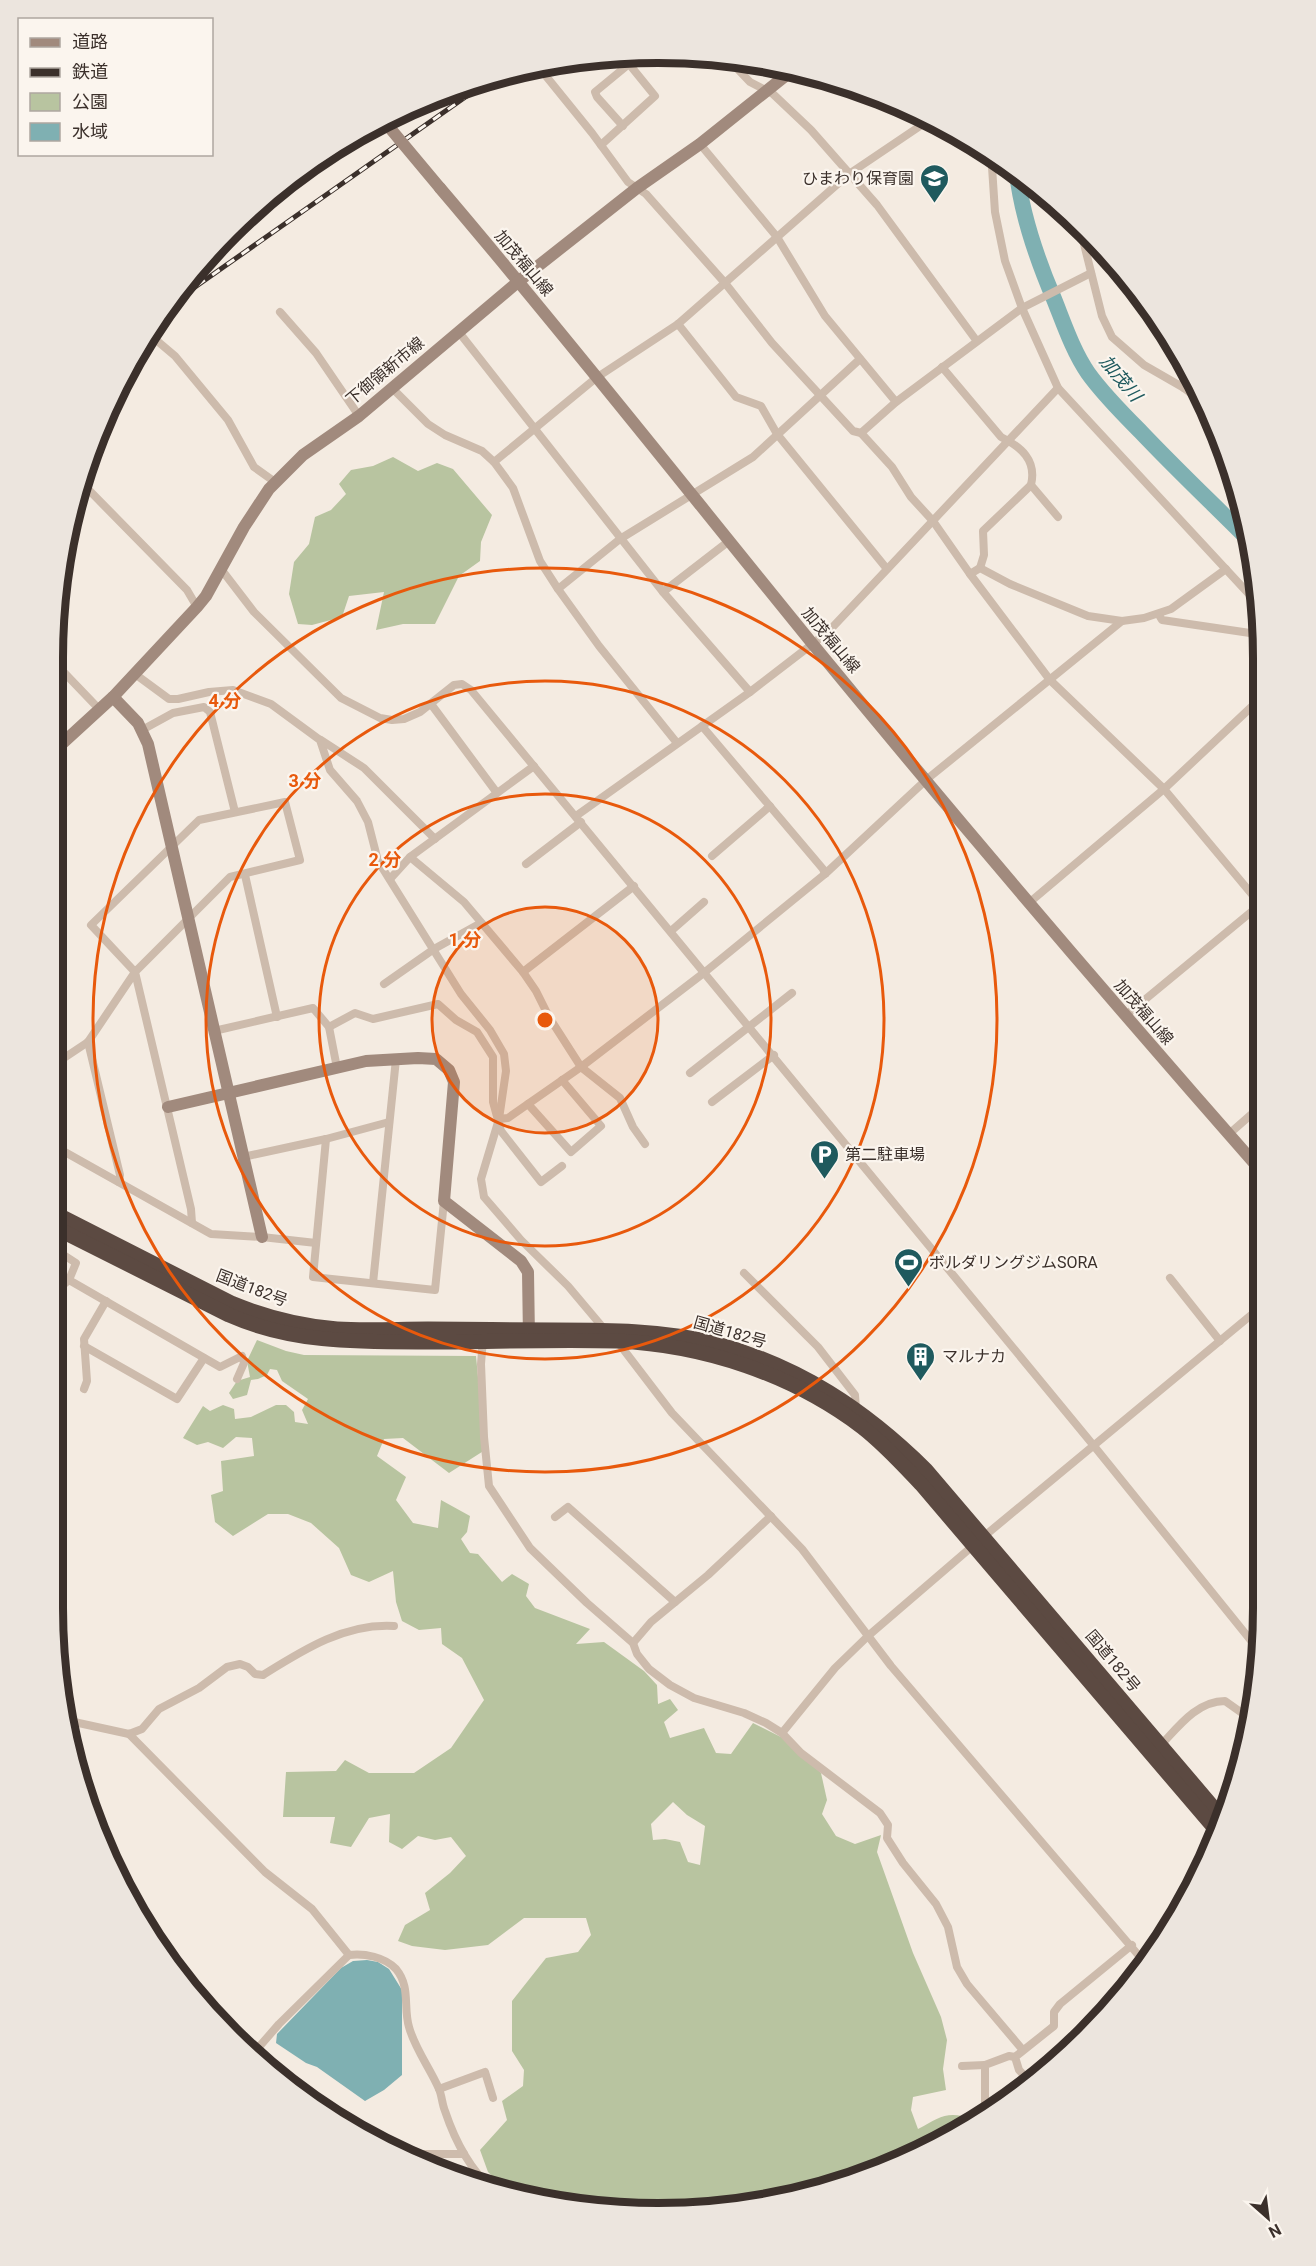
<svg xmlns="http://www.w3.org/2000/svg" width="1316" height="2266" font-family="Roboto,'Noto Sans JP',sans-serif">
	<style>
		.green { fill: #b8c4a0; fill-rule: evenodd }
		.water { fill: #7fb0b2 }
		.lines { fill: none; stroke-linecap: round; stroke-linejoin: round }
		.river { stroke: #7fb0b2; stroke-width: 16 }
		.street { stroke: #cdbbac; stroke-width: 8 }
		.secondary { stroke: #a18a7d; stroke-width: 12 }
		.highway { stroke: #5c4a42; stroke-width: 15 }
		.rail-casing { stroke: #3b302b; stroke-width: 5 }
		.rail { stroke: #fbf5ee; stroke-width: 3; stroke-dasharray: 9; stroke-linecap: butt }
		.secondary-bridge { stroke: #a18a7d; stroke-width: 12 }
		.ring { fill: none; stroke: #e8590c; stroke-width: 3 }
		.labels { text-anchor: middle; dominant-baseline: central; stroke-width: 4.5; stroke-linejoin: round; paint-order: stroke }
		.poi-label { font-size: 16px; fill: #3b302b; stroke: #fbf5ee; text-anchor: start }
		.street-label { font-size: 16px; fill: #3b302b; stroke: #fbf5ee }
		.water-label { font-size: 18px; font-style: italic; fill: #1f5a5e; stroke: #fbf5ee }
		.rim { fill: none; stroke: #3b302b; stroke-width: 8 }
		.centre { fill: #e8590c; stroke: #fbf5ee; stroke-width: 3 }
		.ring-label { font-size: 18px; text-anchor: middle; font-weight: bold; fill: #e8590c; stroke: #fbf5ee; stroke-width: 4.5; stroke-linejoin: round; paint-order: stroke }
	</style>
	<rect width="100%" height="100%" fill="#f4ebe1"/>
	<g class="green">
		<path d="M 393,457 L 418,471 L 437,463 L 453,469 L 492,515 L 481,542 L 480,561 L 459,576 L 435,624 L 403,624 L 376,630 L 384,592 L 349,596 L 342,617 L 312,625 L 298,624 L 289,594 L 294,562 L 309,544 L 315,517 L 331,510 L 346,494 L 339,484 L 351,470 L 373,466 Z"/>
		<path d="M 257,1340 L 286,1351 L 304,1355 L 476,1356 L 485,1450 L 449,1473 L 403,1438 L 384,1439 L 377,1456 L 406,1477 L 396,1500 L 413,1523 L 438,1528 L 441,1500 L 470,1516 L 467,1532 L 461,1539 L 470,1553 L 478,1554 L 502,1582 L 512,1574 L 529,1584 L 526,1596 L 535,1608 L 590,1629 L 576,1644 L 604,1642 L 644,1671 L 657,1685 L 658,1704 L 670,1699 L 678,1710 L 664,1722 L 670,1738 L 704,1728 L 716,1753 L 731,1754 L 753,1723 L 783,1738 L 821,1773 L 827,1800 L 822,1814 L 836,1836 L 855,1844 L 881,1835 L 877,1852 L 913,1953 L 941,2017 L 947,2040 L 943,2069 L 946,2090 L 913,2097 L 911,2110 L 918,2129 C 940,2117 947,2110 973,2119 L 889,2168 L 776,2202 L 697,2212 L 579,2208 L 512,2195 L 488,2172 L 480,2150 L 507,2120 L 502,2101 L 523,2086 L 524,2070 L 512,2051 L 512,2001 L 546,1958 L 578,1952 L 591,1935 L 586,1918 L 524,1918 L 488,1945 L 445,1950 L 412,1946 L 398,1941 L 405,1925 L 430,1910 L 425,1893 L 450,1873 L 466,1856 L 451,1837 L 435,1840 L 418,1836 L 402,1849 L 389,1842 L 390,1814 L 369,1818 L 351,1847 L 330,1843 L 335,1817 L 283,1817 L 286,1772 L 336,1771 L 345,1760 L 369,1773 L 414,1773 L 451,1748 L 484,1700 L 462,1658 L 442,1644 L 441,1628 L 419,1630 L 402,1621 L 396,1602 L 393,1571 L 369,1582 L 351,1575 L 339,1548 L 311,1523 L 288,1514 L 268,1514 L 233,1536 L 215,1522 L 211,1495 L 223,1491 L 221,1461 L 254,1456 L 252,1438 L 236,1437 L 223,1448 L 208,1442 L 197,1445 L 183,1438 L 203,1406 L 210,1411 L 223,1405 L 234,1409 L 235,1419 L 251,1417 L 276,1405 L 286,1405 L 294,1412 L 295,1422 L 308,1424 L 302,1410 L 308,1399 L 282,1381 L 277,1370 L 270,1369 L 267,1375 L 258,1379 L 251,1380 L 247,1395 L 233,1399 L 229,1393 L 237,1381 L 250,1377 L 247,1361 ZM 673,1802 L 687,1815 L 705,1826 L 700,1865 L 688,1862 L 680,1842 L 665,1839 L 653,1840 L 651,1824 Z"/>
	</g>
	<path class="water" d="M 367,1960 L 378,1962 L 389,1969 L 402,1990 L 402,2075 L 384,2090 L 365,2101 L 317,2067 L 306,2063 L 276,2043 L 277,2034 L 341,1968 L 353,1961 Z"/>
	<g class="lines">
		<path class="river" d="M 1017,173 C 1022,217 1037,259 1054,299 C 1064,324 1073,351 1088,373 C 1103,394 1122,413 1140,431 C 1174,467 1211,502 1246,537"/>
		<g class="street">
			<path d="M 729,60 L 750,82 L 773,94 L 811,130 L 877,205 L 976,340"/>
			<path d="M 537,65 L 592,133 L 628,182 L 646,194 L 725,283 L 772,343 L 853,431 L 861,433 L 892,467 L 911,497 L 933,521 L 970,574 L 1050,680 L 1164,789 L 1260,904"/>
			<path d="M 700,144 L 777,237 L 825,316 L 896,402"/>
			<path d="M 601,145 L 655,96 L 629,64 L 595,92 L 597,97 L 623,126"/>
			<path d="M 991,152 L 995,212 L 1005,261 L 1022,308 L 1058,388 L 1260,606"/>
			<path d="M 1079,224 L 1102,316 L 1112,337 L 1144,365 L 1184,388 L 1205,404"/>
			<path d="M 280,312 L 316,353 L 359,416"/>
			<path d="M 678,324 L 736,397 L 761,406 L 777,434 L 887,569"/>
			<path d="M 458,331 L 663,592 L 750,692"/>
			<path d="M 149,334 L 175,356 L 228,420 L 254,467 L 275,482"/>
			<path d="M 1178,350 C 1177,364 1185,374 1184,388"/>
			<path d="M 942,367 L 1001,437 C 1021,447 1037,460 1031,485 L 1058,517"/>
			<path d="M 393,389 L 428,424 L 445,435 L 482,451 L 494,462 L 513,488 L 540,561 L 558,589 L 599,646 L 677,743"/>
			<path d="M 861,433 L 896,402 L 1022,308 L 1091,273"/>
			<path d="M 494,462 L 596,378 L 678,324 L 849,174 L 929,120"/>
			<path d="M 81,482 L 187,590 L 197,607"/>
			<path d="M 980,568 L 984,555 L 983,531 L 1031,485"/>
			<path d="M 221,569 L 254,612 L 341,698 L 380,718 L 392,720 L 404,719 L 420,712 L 454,685 L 462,684 L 471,690 L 1094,1446 L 1261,1653"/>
			<path d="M 970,574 L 980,568 L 1010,584 L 1088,616 L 1122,621"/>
			<path d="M 558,589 L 620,539 L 753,457 L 860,359"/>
			<path d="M 663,592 L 729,541"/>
			<path d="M 1159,615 L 1162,620 L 1250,633 L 1262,640"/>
			<path d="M 54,662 L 100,710"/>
			<path d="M 135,674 L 169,699 L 178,699 L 209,692 L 233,690 L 271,704 L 320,740 L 330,770 L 357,801 L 368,822 L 378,861 L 461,994 L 490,1030 L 504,1054 L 506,1071 L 499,1119 L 481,1179 L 484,1197 L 521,1240 L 568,1286 L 605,1330"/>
			<path d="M 431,704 L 497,793"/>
			<path d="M 702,726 L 823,869 L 825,874"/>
			<path d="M 142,730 L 173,713 L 204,707 L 210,712 L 235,812"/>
			<path d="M 321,740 L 364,768 L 435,839"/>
			<path d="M 576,816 L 750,692 L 828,632 L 1058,388"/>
			<path d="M 712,856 L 770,806"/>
			<path d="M 410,857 L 464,902 L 523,972 L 536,991 L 549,1017 L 581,1067 L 620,1098 L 633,1127 L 645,1144"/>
			<path d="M 526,864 L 581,822"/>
			<path d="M 245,875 L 277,1017"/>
			<path d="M 390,879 L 410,857 L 534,766"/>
			<path d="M 1030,902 L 1164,789 L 1262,697"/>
			<path d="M 671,931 L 704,902"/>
			<path d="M 523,972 L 634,886"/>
			<path d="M 384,984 L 434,949 L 481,923"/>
			<path d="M 1125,1016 L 1262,903"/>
			<path d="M 329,1027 L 355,1013 L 373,1019 L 438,1004 L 456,1020 L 477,1032 L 493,1057 L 493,1102 L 501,1131 L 541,1182 L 562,1166"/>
			<path d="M 214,1031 L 313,1008 L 329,1027 L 337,1068"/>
			<path d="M 88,1042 L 120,1175 L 119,1182"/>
			<path d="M 55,1064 L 88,1042 L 135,972 L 230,877 L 300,860 L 285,802 L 199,820 L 91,925 L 135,972 L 191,1209 L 192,1223"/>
			<path d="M 690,1073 L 792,993"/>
			<path d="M 712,1102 L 774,1055"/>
			<path d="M 528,1104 L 571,1152 L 601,1126 L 562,1080"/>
			<path d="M 499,1119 L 508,1118 L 581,1067 L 705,972 L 825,874 L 926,780 L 1122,621 L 1144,618 L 1171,609 L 1226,569"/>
			<path d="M 1229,1134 L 1262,1105"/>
			<path d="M 326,1139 L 313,1277 L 435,1290 L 444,1201"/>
			<path d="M 56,1147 L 211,1234 L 262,1237 L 316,1243"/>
			<path d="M 243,1157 L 326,1139 L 389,1122"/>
			<path d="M 56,1250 L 76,1263 L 69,1280 L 220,1367 L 242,1356 L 244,1363 L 237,1379"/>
			<path d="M 744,1273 L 818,1347 L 855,1395 L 856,1409"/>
			<path d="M 1170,1278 L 1220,1341"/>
			<path d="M 373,1283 L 396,1059"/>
			<path d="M 56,1291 L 69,1280"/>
			<path d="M 483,1339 L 481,1364 L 484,1437 L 489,1486 L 530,1548 L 587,1603 L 633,1643 L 637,1654 L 649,1669 L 670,1685 L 694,1698 L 744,1713 L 766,1723 L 782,1733 L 801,1753 L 880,1813 L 888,1825 L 887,1838 L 903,1863 L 936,1904 L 948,1927 L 957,1967 L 967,1984 L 1022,2049"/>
			<path d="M 617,1341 L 672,1413 L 802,1549 L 891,1666 L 1146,1964"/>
			<path d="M 84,1346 L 177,1399 L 204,1358"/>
			<path d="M 84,1389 L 87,1381 L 84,1339 L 106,1301"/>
			<path d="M 555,1517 L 568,1507 L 675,1602"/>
			<path d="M 633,1643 L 651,1622 L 708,1575 L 771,1516"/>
			<path d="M 65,1720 L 129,1734 L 142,1729 L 159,1709 L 199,1688 L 227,1667 L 240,1664 L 248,1667 L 255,1674 L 263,1675 C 303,1650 345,1623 394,1626"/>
			<path d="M 782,1733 L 835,1668 L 868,1636 L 982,1538 L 1262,1306"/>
			<path d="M 129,1734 L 265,1872 L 312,1909 L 349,1955"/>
			<path d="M 1161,1745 C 1178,1727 1197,1701 1225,1701 L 1242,1713 L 1249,1714"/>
			<path d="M 252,2055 L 279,2024 L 349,1955 C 364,1953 385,1957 396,1969 C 411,1987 403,2007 409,2027 C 415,2049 430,2068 439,2089 C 442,2096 442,2104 445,2111 C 455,2141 469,2168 492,2189"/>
			<path d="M 962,2066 L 985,2065"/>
			<path d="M 1032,2084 L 1019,2070 L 1015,2057 L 1054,2026 L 1054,2012 L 1060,2004 L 1132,1945"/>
			<path d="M 439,2089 L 485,2072 L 493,2098"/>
			<path d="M 985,2103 L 985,2065 L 1009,2056 L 1015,2057"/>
			<path d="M 411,2159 L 415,2154 L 464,2154"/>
		</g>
		<g class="secondary">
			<path d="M 440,188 C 567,337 688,491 811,642 C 958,821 1109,998 1262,1172"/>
			<path d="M 113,697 L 138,723 L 148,744 L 262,1237"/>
			<path d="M 54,751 L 113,697 L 197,607 L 206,596 L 244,527 L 269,489 L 303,455 L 359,416 L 519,281 L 637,188 L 700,144 L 794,69"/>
			<path d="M 168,1107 L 366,1061 L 418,1058 L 436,1059 L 449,1070 L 454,1082 L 444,1201 L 521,1261 L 528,1272 L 529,1338"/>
		</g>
		<g class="highway">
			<path d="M 56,1214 L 231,1303 C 265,1317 300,1326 337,1329 C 367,1331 398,1329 428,1329 C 470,1329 513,1330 555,1330 C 608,1330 662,1330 714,1343 C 799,1366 864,1409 926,1470 L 1223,1819"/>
			<path d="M 56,1228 L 229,1315 C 292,1343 358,1342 426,1342 C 489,1342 553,1339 617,1341 C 704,1345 792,1374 862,1427 C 884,1444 902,1464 921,1484 L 1217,1831"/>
		</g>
		<defs>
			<path id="rail" d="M 168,306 L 491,79"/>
		</defs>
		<use href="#rail" class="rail-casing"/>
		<use href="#rail" class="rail"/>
		<path class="secondary-bridge" d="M 384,121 L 440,188"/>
	</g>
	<circle cx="545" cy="1020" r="113" fill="#e8590c" fill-opacity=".12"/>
	<g class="ring">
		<circle cx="545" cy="1020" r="113"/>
		<circle cx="545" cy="1020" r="226"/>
		<circle cx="545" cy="1020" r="339"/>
		<circle cx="545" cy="1020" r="452"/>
	</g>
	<defs>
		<symbol id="school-pin" viewBox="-11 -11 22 30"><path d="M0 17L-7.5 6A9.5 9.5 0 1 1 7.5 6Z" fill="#1f5a5e" stroke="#fbf5ee"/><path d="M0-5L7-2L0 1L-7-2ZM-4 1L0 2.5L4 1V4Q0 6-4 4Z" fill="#fff"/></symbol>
		<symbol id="parking-pin" viewBox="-11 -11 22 30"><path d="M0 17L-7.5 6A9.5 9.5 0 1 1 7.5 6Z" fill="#1f5a5e" stroke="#fbf5ee"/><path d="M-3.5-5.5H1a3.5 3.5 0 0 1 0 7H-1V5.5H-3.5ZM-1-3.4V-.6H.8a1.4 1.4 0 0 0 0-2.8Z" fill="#fff"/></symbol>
		<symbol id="stadium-pin" viewBox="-11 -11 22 30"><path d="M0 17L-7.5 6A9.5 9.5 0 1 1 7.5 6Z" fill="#1f5a5e" stroke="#fbf5ee"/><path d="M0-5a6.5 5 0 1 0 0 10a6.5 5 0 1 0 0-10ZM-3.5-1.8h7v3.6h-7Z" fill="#fff"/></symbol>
		<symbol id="building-pin" viewBox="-11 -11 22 30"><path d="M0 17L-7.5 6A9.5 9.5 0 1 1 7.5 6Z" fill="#1f5a5e" stroke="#fbf5ee"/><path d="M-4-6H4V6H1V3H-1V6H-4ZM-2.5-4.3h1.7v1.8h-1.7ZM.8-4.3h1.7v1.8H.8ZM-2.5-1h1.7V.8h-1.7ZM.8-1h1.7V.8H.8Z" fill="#fff"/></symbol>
	</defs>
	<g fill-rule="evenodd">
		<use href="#school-pin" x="918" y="162" width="33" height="45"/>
		<use href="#parking-pin" x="808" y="1138" width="33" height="45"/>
		<use href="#stadium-pin" x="892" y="1246" width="33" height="45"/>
		<use href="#building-pin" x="904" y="1340" width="33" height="45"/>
	</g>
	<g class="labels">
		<g class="poi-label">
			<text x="914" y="178" text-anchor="end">ひまわり保育園</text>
			<text x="845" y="1154">第二駐車場</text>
			<text x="929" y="1262">ボルダリングジムSORA</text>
			<text x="942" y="1356">マルナカ</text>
		</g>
		<g class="street-label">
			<text transform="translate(524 263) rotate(50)">加茂福山線</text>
			<text transform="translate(385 371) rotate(-40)">下御領新市線</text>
			<text transform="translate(831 640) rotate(50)">加茂福山線</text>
			<text transform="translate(1144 1012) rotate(49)">加茂福山線</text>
			<text transform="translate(252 1288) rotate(21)">国道182号</text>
			<text transform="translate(730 1332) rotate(16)">国道182号</text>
			<text transform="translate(1113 1661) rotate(50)">国道182号</text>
		</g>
		<g class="water-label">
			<text transform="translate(1121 378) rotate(50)">加茂川</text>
		</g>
	</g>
	<path d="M0 0H1316V2266H0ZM658 63H658A595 595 0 0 1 1253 658V1608A595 595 0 0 1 658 2203H658A595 595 0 0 1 63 1608V658A595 595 0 0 1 658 63Z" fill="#ece5de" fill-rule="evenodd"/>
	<path class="rim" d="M658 63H658A595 595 0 0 1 1253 658V1608A595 595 0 0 1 658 2203H658A595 595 0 0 1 63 1608V658A595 595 0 0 1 658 63Z"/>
	<circle cx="545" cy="1020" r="9" class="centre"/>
	<g class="ring-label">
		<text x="225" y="707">4 分</text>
		<text x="305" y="787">3 分</text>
		<text x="385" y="866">2 分</text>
		<text x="465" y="946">1 分</text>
	</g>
	<rect x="18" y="18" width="195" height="138" fill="#fbf5ee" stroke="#aea6a0" stroke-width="1.5"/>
	<rect x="30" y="38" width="30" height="9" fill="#a18a7d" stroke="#aea6a0" stroke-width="1.5"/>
	<text x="72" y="48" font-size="18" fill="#3b302b">道路</text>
	<rect x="30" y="68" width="30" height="9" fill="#3b302b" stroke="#aea6a0" stroke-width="1.5"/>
	<text x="72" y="78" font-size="18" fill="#3b302b">鉄道</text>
	<rect x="30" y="93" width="30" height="18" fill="#b8c4a0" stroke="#aea6a0" stroke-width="1.5"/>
	<text x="72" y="108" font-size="18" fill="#3b302b">公園</text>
	<rect x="30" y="123" width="30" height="18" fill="#7fb0b2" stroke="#aea6a0" stroke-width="1.5"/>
	<text x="72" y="138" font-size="18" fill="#3b302b">水域</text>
	<g transform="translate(1268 2218) rotate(152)" stroke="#fbf5ee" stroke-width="4.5" paint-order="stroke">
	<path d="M0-4.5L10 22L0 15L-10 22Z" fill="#3b302b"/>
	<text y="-9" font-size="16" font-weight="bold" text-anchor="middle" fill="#3b302b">N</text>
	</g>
</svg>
